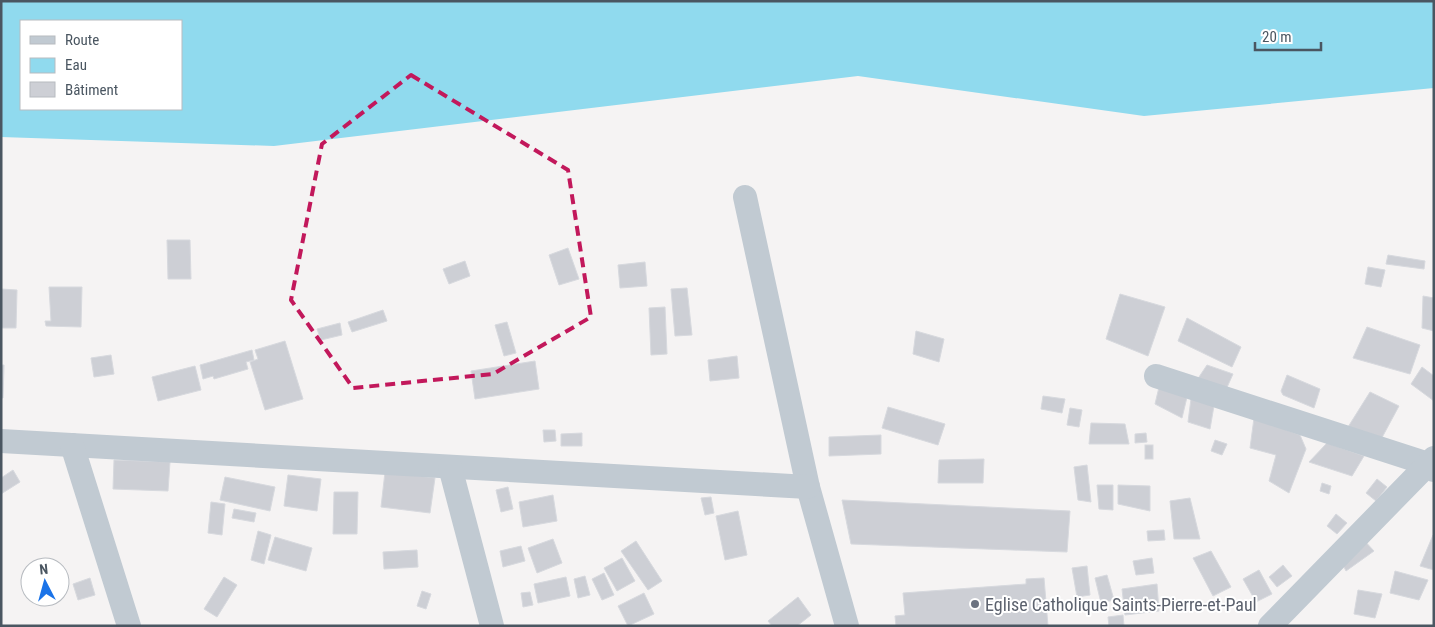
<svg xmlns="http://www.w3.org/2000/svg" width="1435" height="627" font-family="'Roboto Condensed',sans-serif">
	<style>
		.water { fill: #90daee; fill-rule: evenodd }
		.building { fill: #cdcfd5; stroke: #d7d9de }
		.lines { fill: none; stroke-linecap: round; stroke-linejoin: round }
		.street { stroke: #c1cad2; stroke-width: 24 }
		.marked { fill: none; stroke: #c2185b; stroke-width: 4; stroke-dasharray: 10 6; stroke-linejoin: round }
		.worship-dot { fill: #6b7280; stroke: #fff; stroke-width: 2 }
		.labels { text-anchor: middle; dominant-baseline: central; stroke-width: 4; stroke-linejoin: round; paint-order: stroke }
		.worship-label { font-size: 18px; fill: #5b616d; stroke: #fff; text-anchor: start }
	</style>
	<rect width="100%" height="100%" fill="#f5f3f3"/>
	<path class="water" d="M 1,1 L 1434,1 L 1434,88 L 1144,116 L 858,76 L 274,146 L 1,137 ZM 21,21 L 181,21 L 181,109 L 21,109 Z"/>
	<g class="building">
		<path d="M 167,240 L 190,240 L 191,279 L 168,279 Z"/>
		<path d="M 568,248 L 579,279 L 559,285 L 549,255 Z"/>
		<path d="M 1388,255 L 1425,261 L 1424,269 L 1386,264 Z"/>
		<path d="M 465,261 L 470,276 L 449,284 L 443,269 Z"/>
		<path d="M 645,262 L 647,286 L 620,288 L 618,265 Z"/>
		<path d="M 1368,267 L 1385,270 L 1381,287 L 1365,284 Z"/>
		<path d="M 49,287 L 82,287 L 81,327 L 46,326 L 45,321 L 51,321 Z"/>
		<path d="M 687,288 L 692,335 L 675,336 L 671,289 Z"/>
		<path d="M 1,289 L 17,290 L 16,328 L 1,328 Z"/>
		<path d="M 1120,294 L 1165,307 L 1148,356 L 1106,339 Z"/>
		<path d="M 1423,296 L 1434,298 L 1434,331 L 1422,328 Z"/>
		<path d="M 665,307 L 667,354 L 651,355 L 649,308 Z"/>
		<path d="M 383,310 L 387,321 L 352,332 L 348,322 Z"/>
		<path d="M 1187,318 L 1241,347 L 1232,367 L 1178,341 Z"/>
		<path d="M 507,322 L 516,353 L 504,356 L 495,325 Z"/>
		<path d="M 340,323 L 342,335 L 321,340 L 317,329 Z"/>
		<path d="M 1367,327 L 1420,345 L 1410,374 L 1353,358 Z"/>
		<path d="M 916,331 L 944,339 L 939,362 L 913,354 Z"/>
		<path d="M 285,341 L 303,399 L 265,410 L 250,362 L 258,359 L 255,350 Z"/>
		<path d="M 252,350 L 254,360 L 246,362 L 248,369 L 214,379 L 213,376 L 203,379 L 200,365 Z"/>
		<path d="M 111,355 L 114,374 L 94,377 L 91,358 Z"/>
		<path d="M 737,356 L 739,378 L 710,381 L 708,360 Z"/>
		<path d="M 535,361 L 539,389 L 475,399 L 471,371 Z"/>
		<path d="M 1,365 L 4,365 L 3,398 L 1,398 Z"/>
		<path d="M 1207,365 L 1233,374 L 1224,394 L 1195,383 Z"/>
		<path d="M 195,366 L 201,390 L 158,401 L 152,377 Z"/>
		<path d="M 1422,367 L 1434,376 L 1434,401 L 1411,384 Z"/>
		<path d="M 1287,375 L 1320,389 L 1314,408 L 1283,395 L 1281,391 Z"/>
		<path d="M 1160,383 L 1188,393 L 1182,418 L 1155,404 Z"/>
		<path d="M 1192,391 L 1215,400 L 1210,429 L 1188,422 Z"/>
		<path d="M 1370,392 L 1399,406 L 1378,445 L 1343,435 Z"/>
		<path d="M 1043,396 L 1065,399 L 1062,413 L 1041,409 Z"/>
		<path d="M 888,407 L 945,424 L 938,445 L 882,428 Z"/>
		<path d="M 1070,408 L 1082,410 L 1079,427 L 1067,425 Z"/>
		<path d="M 1254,418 L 1300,435 L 1306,449 L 1289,493 L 1269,481 L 1276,455 L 1250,448 Z"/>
		<path d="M 1091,423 L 1125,424 L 1129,444 L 1089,444 Z"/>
		<path d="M 543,430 L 555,430 L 556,441 L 544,442 Z"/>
		<path d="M 582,433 L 582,446 L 561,446 L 561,434 Z"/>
		<path d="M 1146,433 L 1147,442 L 1135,443 L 1135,434 Z"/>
		<path d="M 881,435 L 881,454 L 829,456 L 829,437 Z"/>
		<path d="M 1215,440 L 1227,444 L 1222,455 L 1211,451 Z"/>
		<path d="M 1327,443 L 1364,456 L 1352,476 L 1309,462 Z"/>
		<rect x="1145" y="445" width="8" height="14"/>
		<path d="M 984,459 L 983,483 L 938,483 L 939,460 Z"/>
		<path d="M 114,460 L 170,462 L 168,491 L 113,489 Z"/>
		<path d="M 1087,465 L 1091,502 L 1078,500 L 1074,467 Z"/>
		<path d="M 13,470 L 20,482 L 1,494 L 1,478 Z"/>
		<path d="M 385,472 L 435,478 L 430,513 L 381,507 Z"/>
		<path d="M 288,475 L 321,479 L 317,511 L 284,506 Z"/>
		<path d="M 225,477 L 275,487 L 270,511 L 220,500 Z"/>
		<path d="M 1377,479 L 1387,487 L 1376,501 L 1366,493 Z"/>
		<path d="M 1322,483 L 1331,486 L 1329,494 L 1320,491 Z"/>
		<path d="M 1097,485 L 1113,485 L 1113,510 L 1099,509 Z"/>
		<path d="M 1118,485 L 1150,486 L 1150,511 L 1118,504 Z"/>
		<path d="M 508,487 L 513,509 L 501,512 L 496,490 Z"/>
		<path d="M 334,492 L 358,492 L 357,534 L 333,534 Z"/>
		<path d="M 553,495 L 557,521 L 523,527 L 519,502 Z"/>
		<path d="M 711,497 L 714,513 L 705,515 L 701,498 Z"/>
		<path d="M 1190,498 L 1200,539 L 1174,539 L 1170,501 Z"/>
		<path d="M 842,500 L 1070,511 L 1067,552 L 851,544 Z"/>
		<path d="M 211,502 L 225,504 L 222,535 L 208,533 Z"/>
		<path d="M 234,509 L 256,513 L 254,522 L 232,518 Z"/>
		<path d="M 738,511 L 747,555 L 725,560 L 716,516 Z"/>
		<path d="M 1336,514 L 1347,523 L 1337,534 L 1327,526 Z"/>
		<path d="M 1164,530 L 1165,540 L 1148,541 L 1147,531 Z"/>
		<path d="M 258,531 L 271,535 L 264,564 L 251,560 Z"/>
		<path d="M 1433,535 L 1434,535 L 1434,570 L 1420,566 Z"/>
		<path d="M 275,537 L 312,548 L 306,571 L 268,560 Z"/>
		<path d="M 1361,537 L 1374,551 L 1346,571 L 1339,557 Z"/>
		<path d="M 553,539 L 562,563 L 537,573 L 528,548 Z"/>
		<path d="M 636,541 L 662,581 L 648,590 L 621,551 Z"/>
		<path d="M 521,546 L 525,561 L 503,567 L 500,551 Z"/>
		<path d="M 417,550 L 418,567 L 384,569 L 383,552 Z"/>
		<path d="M 1211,551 L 1231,587 L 1213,596 L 1193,558 Z"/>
		<path d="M 622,558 L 635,581 L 617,591 L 604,568 Z"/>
		<path d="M 1152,558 L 1154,573 L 1136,575 L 1133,561 Z"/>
		<path d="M 1283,565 L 1292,576 L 1277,587 L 1269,577 Z"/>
		<path d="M 1087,566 L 1090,595 L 1077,597 L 1072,568 Z"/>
		<path d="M 1259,570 L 1272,594 L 1256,602 L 1243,579 Z"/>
		<path d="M 1395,571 L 1428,580 L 1419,600 L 1390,593 Z"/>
		<path d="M 604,573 L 614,595 L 602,600 L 592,579 Z"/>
		<path d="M 1107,575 L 1114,600 L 1101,603 L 1095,578 Z"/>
		<path d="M 585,576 L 590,595 L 578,598 L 574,579 Z"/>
		<path d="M 224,577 L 237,585 L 217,617 L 204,609 Z"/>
		<path d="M 566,577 L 570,596 L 538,603 L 534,584 Z"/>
		<path d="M 90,578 L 95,595 L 78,600 L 73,584 Z"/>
		<path d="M 1044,578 L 1048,626 L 896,626 L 895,616 L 905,615 L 903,593 L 1026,584 L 1026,579 Z"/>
		<path d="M 1157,584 L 1159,611 L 1125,615 L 1122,589 Z"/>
		<path d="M 1358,590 L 1382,594 L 1375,618 L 1354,614 Z"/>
		<path d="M 422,591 L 431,594 L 426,609 L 417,606 Z"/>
		<path d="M 530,592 L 533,605 L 523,607 L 521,593 Z"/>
		<path d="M 644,593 L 654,614 L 628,626 L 618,606 Z"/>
		<path d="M 798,597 L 811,615 L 797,626 L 772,626 L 768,621 Z"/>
		<path d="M 1123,615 L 1124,626 L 1109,626 L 1108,617 Z"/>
	</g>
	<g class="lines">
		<g class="street">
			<path d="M 745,197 L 808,487 L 847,626"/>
			<path d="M 1156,376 L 1428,464 L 1434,470"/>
			<path d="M 1,441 L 808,487"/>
			<path d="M 72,445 L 129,626"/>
			<path d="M 450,467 L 492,626"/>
			<path d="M 1270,626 L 1434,458"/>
		</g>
	</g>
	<path class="marked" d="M 411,75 L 568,170 L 591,317 L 493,374 L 353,388 L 291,300 L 322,144 Z"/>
	<circle class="worship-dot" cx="975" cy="604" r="5"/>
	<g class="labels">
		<g class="worship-label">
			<text x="985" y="604">Eglise Catholique Saints-Pierre-et-Paul</text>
		</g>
	</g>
	<rect width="1435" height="627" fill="none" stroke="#4a5661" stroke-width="5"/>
	<rect x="20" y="20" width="162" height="90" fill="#ffffff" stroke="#b7bbc0"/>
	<rect x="30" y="36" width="25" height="8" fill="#c1cad2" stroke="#b7bbc0"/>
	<text x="65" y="45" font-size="15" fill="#4a5661">Route</text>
	<rect x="30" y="58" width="25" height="15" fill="#90daee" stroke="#b7bbc0"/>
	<text x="65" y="70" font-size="15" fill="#4a5661">Eau</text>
	<rect x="30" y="82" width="25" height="15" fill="#cdcfd5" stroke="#b7bbc0"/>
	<text x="65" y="95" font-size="15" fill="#4a5661">Bâtiment</text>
	<g transform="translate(45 582) rotate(354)"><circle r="24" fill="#ffffff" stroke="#b7bbc0"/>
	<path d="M0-4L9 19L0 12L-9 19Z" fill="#1a73e8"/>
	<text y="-8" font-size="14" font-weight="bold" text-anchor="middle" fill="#4a5661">N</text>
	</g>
	<path d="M1255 42v8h66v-8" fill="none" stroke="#4a5661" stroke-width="2.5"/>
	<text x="1262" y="42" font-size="15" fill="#4a5661" stroke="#ffffff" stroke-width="4" paint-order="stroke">20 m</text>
</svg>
